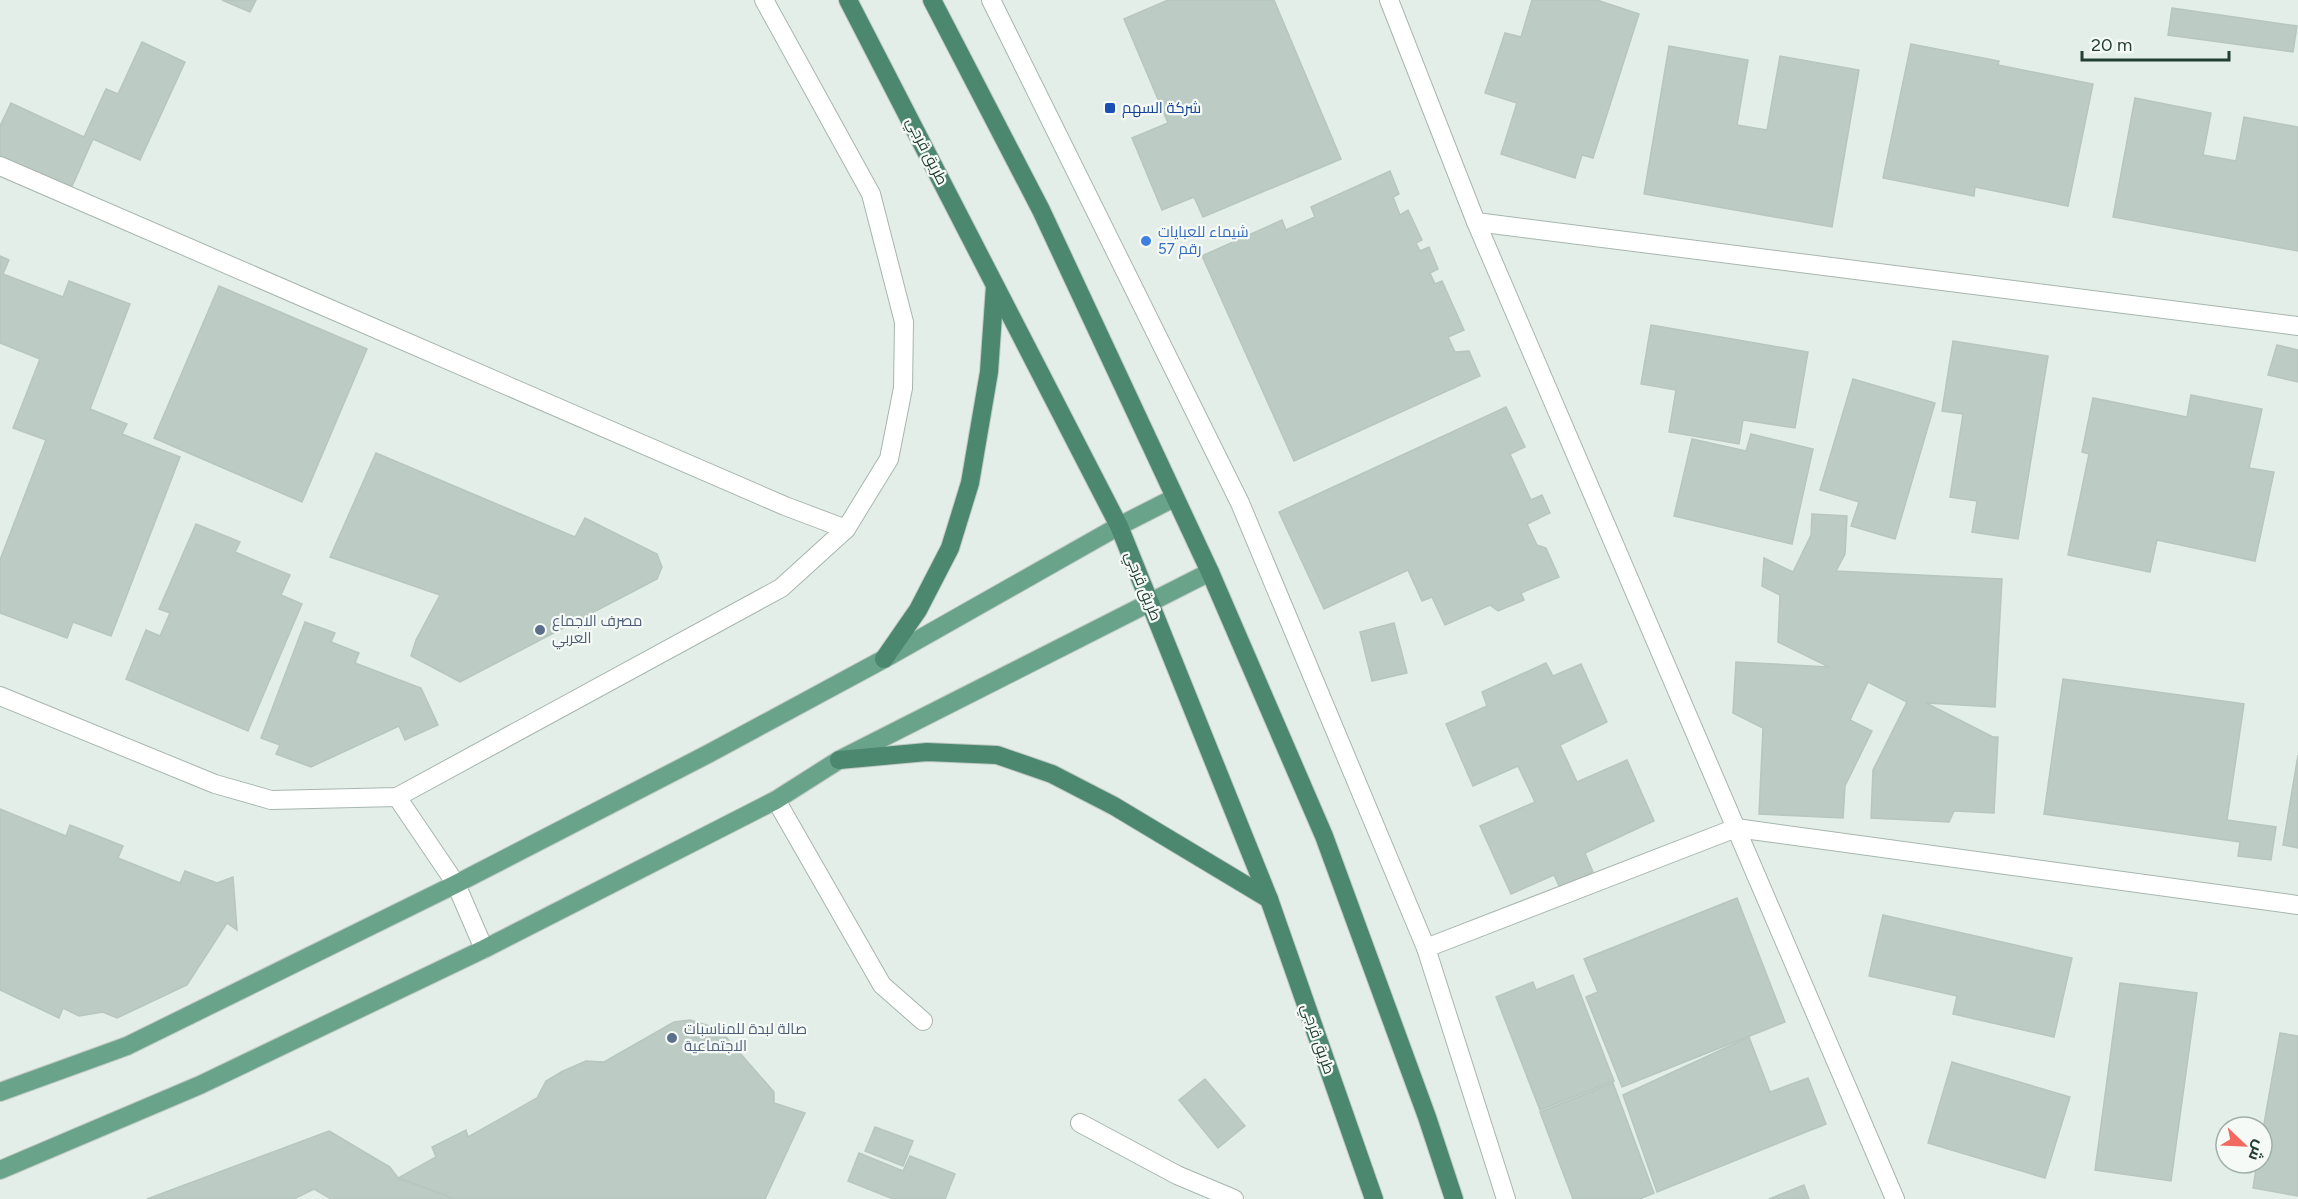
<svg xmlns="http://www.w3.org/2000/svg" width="2298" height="1199" font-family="Figtree,Cairo,sans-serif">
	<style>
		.building { fill: #bccbc3; stroke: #b7c7bd; stroke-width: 1.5 }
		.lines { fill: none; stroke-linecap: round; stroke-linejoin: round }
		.service-casing { stroke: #a6b6ae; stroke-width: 20 }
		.minor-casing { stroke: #a6b6ae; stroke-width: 20 }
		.primary-casing { stroke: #c1c9c6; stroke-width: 20 }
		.trunk-casing { stroke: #c1c9c6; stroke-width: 20 }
		.service { stroke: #fff; stroke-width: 18 }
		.minor { stroke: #fff; stroke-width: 18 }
		.primary { stroke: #69a38a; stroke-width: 18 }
		.trunk { stroke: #4c8870; stroke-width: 18 }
		.transit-dot { fill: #1a4fb4; stroke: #f5faf7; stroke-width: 2 }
		.shop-dot { fill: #3f7fe0; stroke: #f5faf7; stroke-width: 2 }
		.service-dot { fill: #5c6f8a; stroke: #f5faf7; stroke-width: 2 }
		.labels { text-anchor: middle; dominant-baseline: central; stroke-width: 4.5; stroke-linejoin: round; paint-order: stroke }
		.transit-label { font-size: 15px; fill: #164399; stroke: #f5faf7; text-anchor: start }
		.street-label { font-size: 15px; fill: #233f33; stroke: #f5faf7 }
		.shop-label { font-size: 15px; fill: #366cbe; stroke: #f5faf7; text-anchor: start }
		.service-label { font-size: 15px; fill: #4e5e75; stroke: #f5faf7; text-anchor: start }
	</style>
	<rect width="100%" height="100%" fill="#e4eee8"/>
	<g class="building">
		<path d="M 222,0 L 256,0 L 250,12 Z"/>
		<path d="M 1168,0 L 1274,0 L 1341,159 L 1203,217 L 1194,197 L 1162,210 L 1132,138 L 1168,123 L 1124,19 Z"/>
		<path d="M 1532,0 L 1597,0 L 1639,14 L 1593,158 L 1582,155 L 1575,178 L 1501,154 L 1517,103 L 1485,93 L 1505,33 L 1521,37 Z"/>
		<path d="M 2172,8 L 2297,26 L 2293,52 L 2168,35 Z"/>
		<path d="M 142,42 L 185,62 L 140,160 L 93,139 L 70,191 L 0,159 L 0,126 L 11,103 L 84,137 L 106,89 L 118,94 Z"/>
		<path d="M 1911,44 L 1999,61 L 1998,65 L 2093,84 L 2068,206 L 1975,187 L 1974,196 L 1883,178 Z"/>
		<path d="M 1669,46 L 1748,60 L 1737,125 L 1767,130 L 1780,56 L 1859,70 L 1832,227 L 1644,194 Z"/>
		<path d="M 2135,98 L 2211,113 L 2203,155 L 2236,161 L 2244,117 L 2298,127 L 2298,251 L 2113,217 Z"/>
		<path d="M 1390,171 L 1399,194 L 1393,197 L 1400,215 L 1408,210 L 1422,240 L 1416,243 L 1420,251 L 1429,247 L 1438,269 L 1430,273 L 1435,284 L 1442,281 L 1464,330 L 1448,337 L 1455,352 L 1469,351 L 1480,376 L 1294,461 L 1202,256 L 1282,220 L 1286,230 L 1315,217 L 1311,207 Z"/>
		<path d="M 0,256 L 9,260 L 3,274 L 63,297 L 69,281 L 130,304 L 90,409 L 127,424 L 122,434 L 180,457 L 111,636 L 73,622 L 67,638 L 0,613 L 0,560 L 46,440 L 13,428 L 40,359 L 0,343 Z"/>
		<path d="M 219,286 L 367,349 L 302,502 L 154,438 Z"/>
		<path d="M 1651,325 L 1808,352 L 1795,428 L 1743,420 L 1739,444 L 1669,432 L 1676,390 L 1641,384 Z"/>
		<path d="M 1953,341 L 2048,356 L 2018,539 L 1972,532 L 1977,501 L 1950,497 L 1963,414 L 1942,411 Z"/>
		<path d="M 2277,345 L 2298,350 L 2298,382 L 2268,375 Z"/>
		<path d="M 1853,379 L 1935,403 L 1895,539 L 1851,526 L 1859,502 L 1820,490 Z"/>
		<path d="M 2191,395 L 2262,409 L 2249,468 L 2274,472 L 2255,561 L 2157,540 L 2150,572 L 2068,555 L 2089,454 L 2082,452 L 2093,398 L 2187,417 Z"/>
		<path d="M 1506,407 L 1525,447 L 1510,454 L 1531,500 L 1542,495 L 1550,513 L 1527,524 L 1537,545 L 1546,548 L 1559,577 L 1521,593 L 1524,600 L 1498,611 L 1490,605 L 1445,625 L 1432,597 L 1422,601 L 1408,570 L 1324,609 L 1279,512 Z"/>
		<path d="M 1751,434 L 1813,449 L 1792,544 L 1674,516 L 1692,439 L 1746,451 Z"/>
		<path d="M 376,453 L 575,537 L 585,518 L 657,554 L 662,567 L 657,579 L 460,682 L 411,656 L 416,640 L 440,595 L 330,557 Z"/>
		<path d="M 1812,514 L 1847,516 L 1845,554 L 1836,571 L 2002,579 L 1995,707 L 1926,703 L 1993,737 L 1998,737 L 1994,813 L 1954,811 L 1949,822 L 1871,818 L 1873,770 L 1907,702 L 1868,682 L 1850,720 L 1872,731 L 1845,786 L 1843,818 L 1759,814 L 1763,728 L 1733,713 L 1736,662 L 1829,667 L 1778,642 L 1780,595 L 1762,586 L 1764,558 L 1793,572 L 1811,535 Z"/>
		<path d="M 196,524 L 240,542 L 235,552 L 290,575 L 281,595 L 302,604 L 248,731 L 126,679 L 146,630 L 160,636 L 170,613 L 159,609 Z"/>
		<path d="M 305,622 L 335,633 L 331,642 L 359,653 L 355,663 L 421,688 L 438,725 L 405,740 L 399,726 L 311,767 L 276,754 L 280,745 L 261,738 Z"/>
		<path d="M 1394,623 L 1407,673 L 1372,681 L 1360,632 Z"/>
		<path d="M 1546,663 L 1553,676 L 1581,664 L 1607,722 L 1560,745 L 1577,782 L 1627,760 L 1654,821 L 1585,853 L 1593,872 L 1560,888 L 1554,875 L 1511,894 L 1480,826 L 1535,802 L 1518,766 L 1473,786 L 1446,724 L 1487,706 L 1482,692 Z"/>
		<path d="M 2063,679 L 2244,704 L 2227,820 L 2276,827 L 2271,860 L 2238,856 L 2240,842 L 2044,814 Z"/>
		<path d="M 2298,755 L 2298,848 L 2283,845 Z"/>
		<path d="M 0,809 L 66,836 L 70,825 L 123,846 L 118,858 L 180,883 L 185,871 L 217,883 L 233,877 L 237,930 L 227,923 L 187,985 L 117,1018 L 103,1012 L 79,1016 L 63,1008 L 59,1018 L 0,990 Z"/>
		<path d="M 1737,898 L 1785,1022 L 1622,1087 L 1586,997 L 1598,992 L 1584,959 Z"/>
		<path d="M 1883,915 L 2072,958 L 2054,1037 L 1953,1014 L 1957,996 L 1869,976 Z"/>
		<path d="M 1573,975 L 1614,1081 L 1540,1110 L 1496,997 L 1533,982 L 1536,990 Z"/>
		<path d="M 2120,983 L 2197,993 L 2171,1181 L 2095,1170 Z"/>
		<path d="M 690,1020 L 719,1029 L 774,1092 L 774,1103 L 805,1113 L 765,1199 L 455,1199 L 398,1178 L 436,1157 L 432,1147 L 466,1130 L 468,1137 L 537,1098 L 546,1081 L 563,1071 L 586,1061 L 604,1062 L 674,1022 Z"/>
		<path d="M 2280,1033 L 2298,1036 L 2298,1196 L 2253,1188 L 2257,1163 L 2262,1163 L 2262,1135 Z"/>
		<path d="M 1749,1037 L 1770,1092 L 1808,1078 L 1826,1124 L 1657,1192 L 1623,1095 Z"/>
		<path d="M 1952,1062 L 2070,1097 L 2045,1178 L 1928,1143 Z"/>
		<path d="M 1205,1079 L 1245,1126 L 1218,1148 L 1179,1100 Z"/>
		<path d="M 1613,1083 L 1654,1193 L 1640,1199 L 1573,1199 L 1540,1112 Z"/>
		<path d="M 875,1127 L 913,1141 L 903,1166 L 865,1151 Z"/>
		<path d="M 329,1131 L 390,1167 L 398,1178 L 455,1199 L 331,1199 L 314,1189 L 294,1199 L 147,1199 Z"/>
		<path d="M 859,1153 L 903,1171 L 910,1156 L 955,1174 L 945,1199 L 893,1199 L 848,1181 Z"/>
		<path d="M 1804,1185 L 1809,1199 L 1769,1199 Z"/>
	</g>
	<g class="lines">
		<defs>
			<g id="service">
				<path d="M 776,800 L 882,985 L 923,1021"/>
				<path d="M 1080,1123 L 1177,1175 L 1234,1199"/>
			</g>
			<g id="minor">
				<path d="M 991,0 L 1240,503 L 1426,948 L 1506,1199"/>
				<path d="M 1389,0 L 1476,222 L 1895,1199"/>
				<path d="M 0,166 L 785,506 L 846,529"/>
				<path d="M 1476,222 L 2298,326"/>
				<path d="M 0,696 L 215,784 L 271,800 L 397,797 L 781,588 L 846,529 L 889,459 L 903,388 L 904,322 L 871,194 L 764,0"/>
				<path d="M 397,797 L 456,884 L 484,949"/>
				<path d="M 1426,948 L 1736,828 L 2298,905"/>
			</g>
			<g id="primary">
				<path d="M 0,1092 L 127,1046 L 456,884 L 708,754 L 884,659 L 1119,526 L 1174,498"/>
				<path d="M 0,1170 L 200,1085 L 484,949 L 776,800 L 839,760 L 1210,572"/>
			</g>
			<g id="trunk">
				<path d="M 848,0 L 1119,526 L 1269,899 L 1374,1199"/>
				<path d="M 932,0 L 1041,210 L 1210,572 L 1324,836 L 1427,1117 L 1454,1199"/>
				<path d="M 884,659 L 918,610 L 950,548 L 970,483 L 989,372 L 995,286"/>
				<path d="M 839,760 L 927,752 L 997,755 L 1052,774 L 1114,806 L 1269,899"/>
			</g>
		</defs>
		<use href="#service" class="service-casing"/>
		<use href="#minor" class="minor-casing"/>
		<use href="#primary" class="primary-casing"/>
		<use href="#trunk" class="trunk-casing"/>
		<use href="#service" class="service"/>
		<use href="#minor" class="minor"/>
		<use href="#primary" class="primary"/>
		<use href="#trunk" class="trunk"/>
	</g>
	<rect class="transit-dot" x="1104" y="102" width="12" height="12" rx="3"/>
	<circle class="shop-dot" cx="1146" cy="241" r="6"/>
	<g class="service-dot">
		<circle cx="540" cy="630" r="6"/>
		<circle cx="672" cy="1038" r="6"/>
	</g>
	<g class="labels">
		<g class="transit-label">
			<text x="1122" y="108">شركة السهم</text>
		</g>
		<g class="street-label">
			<text transform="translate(927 151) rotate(63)">طريق قرجي</text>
			<text transform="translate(1143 586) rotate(68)">طريق قرجي</text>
			<text transform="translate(1318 1039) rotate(71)">طريق قرجي</text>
		</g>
		<g class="shop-label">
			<text x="1158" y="232">شيماء للعبايات<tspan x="1158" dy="17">رقم 57</tspan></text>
		</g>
		<g class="service-label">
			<text x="552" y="621">مصرف الاجماع<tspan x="552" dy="17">العربي</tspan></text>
			<text x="684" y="1029">صالة لبدة للمناسبات<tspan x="684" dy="17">الاجتماعية</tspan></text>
		</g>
	</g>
	<g transform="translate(2244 1145) rotate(113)"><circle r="28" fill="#f5faf7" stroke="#a1afa9" stroke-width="1.5"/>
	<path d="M0-4.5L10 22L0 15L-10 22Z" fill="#f1695f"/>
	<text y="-9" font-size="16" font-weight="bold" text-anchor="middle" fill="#233f33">ش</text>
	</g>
	<path d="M2082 51v9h147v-9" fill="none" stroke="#233f33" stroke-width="3"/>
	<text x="2091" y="51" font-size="18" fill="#233f33" stroke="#f5faf7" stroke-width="4.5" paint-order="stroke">20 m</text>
</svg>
